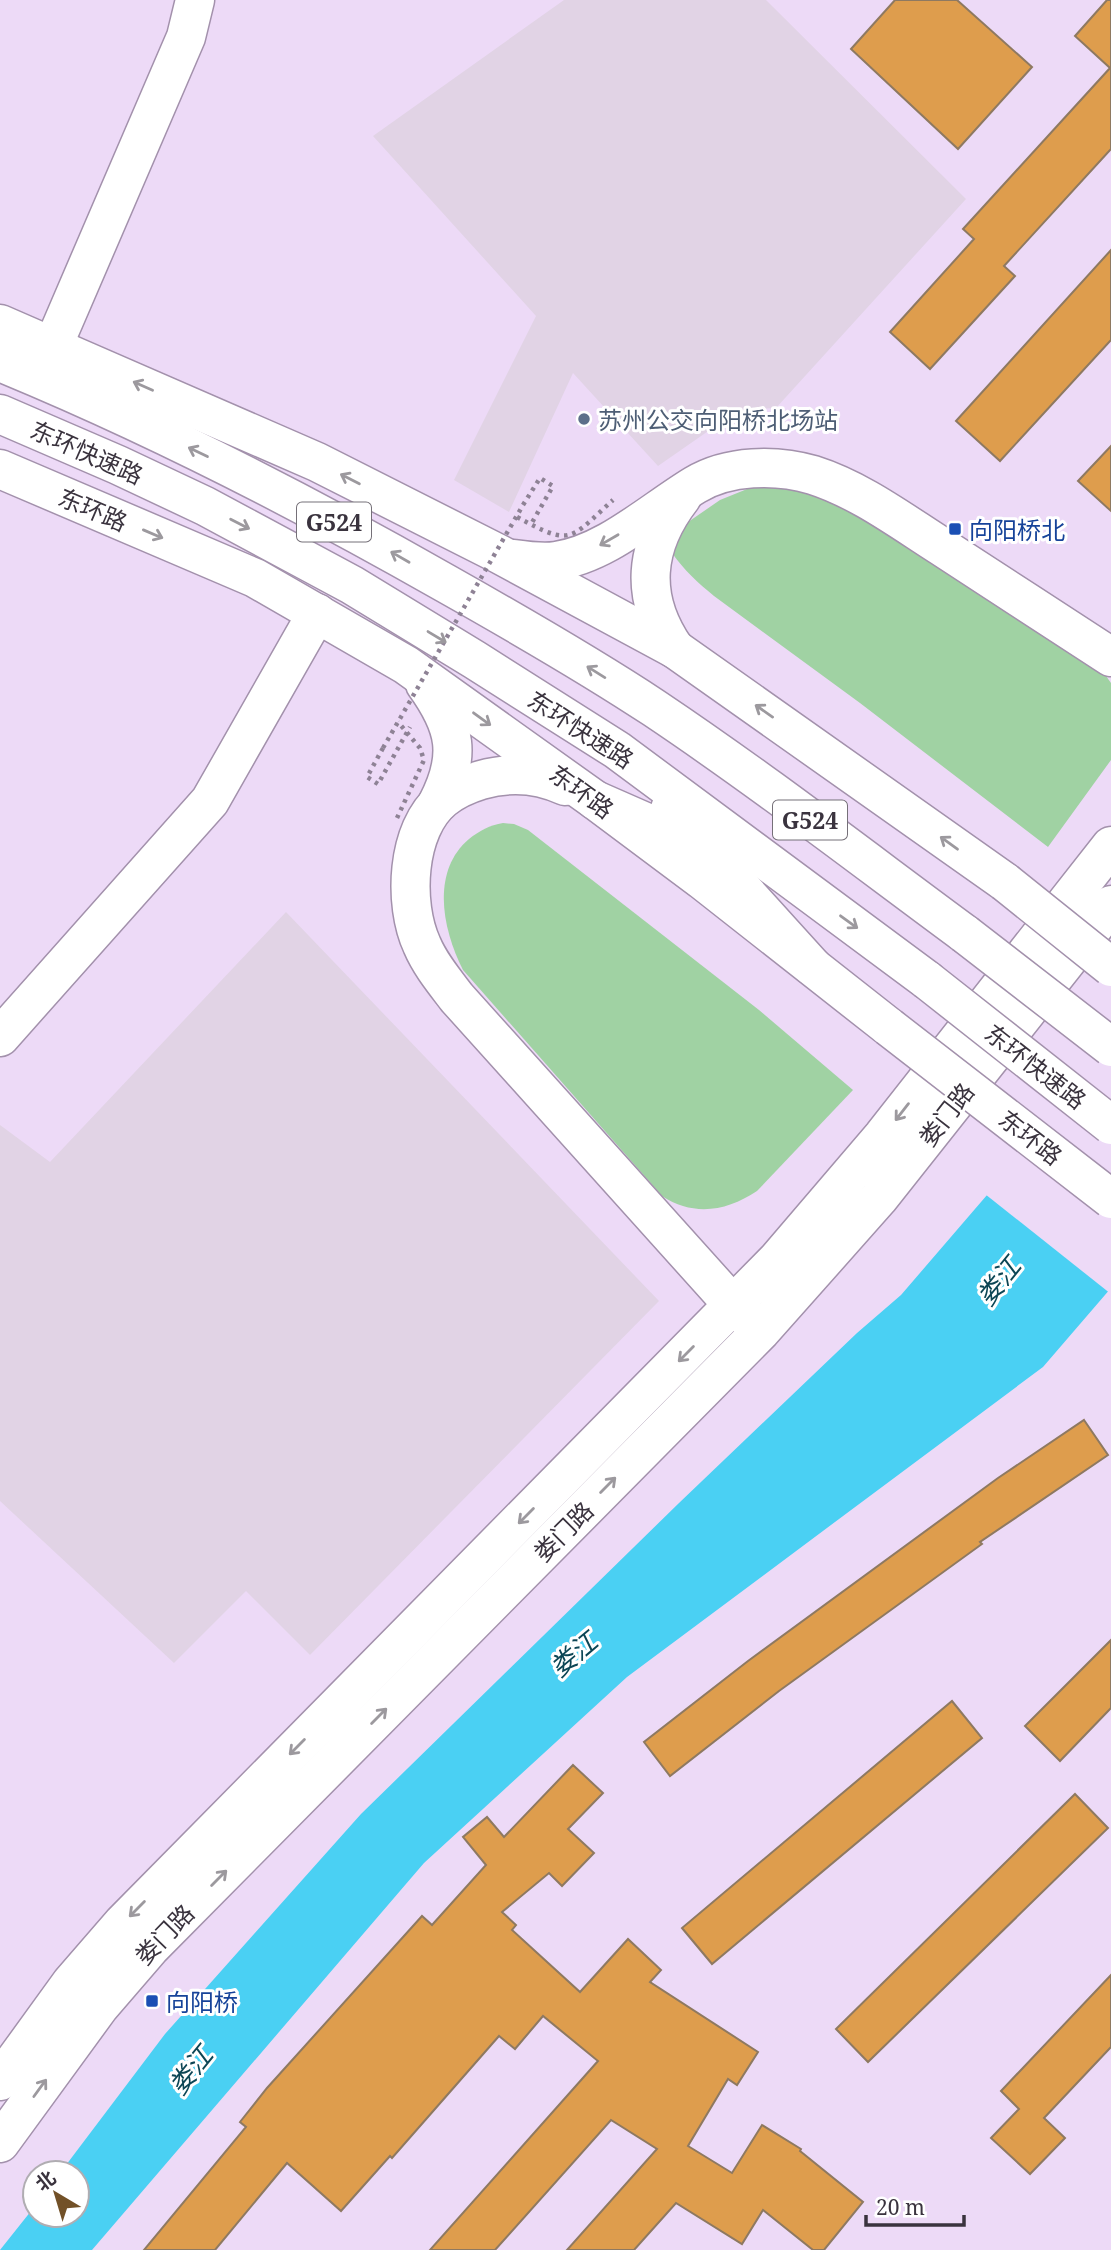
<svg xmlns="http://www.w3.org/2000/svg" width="1111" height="2250" font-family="'Noto Serif','Noto Sans SC',serif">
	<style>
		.industrial { fill: #e1d3e5 }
		.green { fill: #a0d2a3 }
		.water { fill: #4ad0f3 }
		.pier { fill: #eddaf7 }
		.building { fill: #de9d4d; stroke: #8e7961; stroke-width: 2 }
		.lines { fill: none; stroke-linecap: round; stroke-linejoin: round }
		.minor-casing { stroke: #a391ac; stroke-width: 41 }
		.major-casing { stroke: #a391ac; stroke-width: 41 }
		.highway-casing { stroke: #a391ac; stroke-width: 41 }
		.path { stroke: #8e8295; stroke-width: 4.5; stroke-dasharray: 3.5 5; stroke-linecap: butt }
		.minor { stroke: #fff; stroke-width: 38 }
		.major { stroke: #fff; stroke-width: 38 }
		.highway { stroke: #fff; stroke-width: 38 }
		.major-bridge-casing { stroke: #a391ac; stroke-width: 41; stroke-linecap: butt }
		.highway-bridge-casing { stroke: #a391ac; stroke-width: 41; stroke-linecap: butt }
		.path-bridge { stroke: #8e8295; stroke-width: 4.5; stroke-dasharray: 3.5 5; stroke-linecap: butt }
		.major-bridge { stroke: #fff; stroke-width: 38 }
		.highway-bridge { stroke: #fff; stroke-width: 38 }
		.oneway { stroke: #9c999e }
		.service-dot { fill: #5c6f8a; stroke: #fff; stroke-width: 2.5 }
		.transit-dot { fill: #1a4fb4; stroke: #fff; stroke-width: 2.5 }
		.labels { text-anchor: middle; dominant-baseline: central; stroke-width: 6; stroke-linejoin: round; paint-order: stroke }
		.shield { fill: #fff; stroke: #757078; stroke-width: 2 }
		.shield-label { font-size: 23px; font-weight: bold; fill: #3a333e }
		.service-label { font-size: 24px; fill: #4e5e75; stroke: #fff; text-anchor: start }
		.street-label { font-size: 24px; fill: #3a333e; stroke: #fff }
		.transit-label { font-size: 24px; fill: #164399; stroke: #fff; text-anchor: start }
		.water-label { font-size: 26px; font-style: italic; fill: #0c4655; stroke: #fff }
	</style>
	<rect width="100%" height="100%" fill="#eddaf7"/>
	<g class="industrial">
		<path d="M 564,0 L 766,0 L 966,199 L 776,408 L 757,409 L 736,416 L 714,427 L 658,466 L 573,373 L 509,512 L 454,480 L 536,316 L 373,136 Z"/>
		<path d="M 286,912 L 659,1301 L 310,1655 L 246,1591 L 174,1663 L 0,1501 L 0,1125 L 50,1162 Z"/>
	</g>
	<g class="green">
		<path d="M 757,485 L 826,492 L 1101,669 L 1111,683 L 1111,760 L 1048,847 L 860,703 L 714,596 C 698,583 684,570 672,553 L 678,529 L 720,500 Z"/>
		<path d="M 503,823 L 514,824 L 528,830 L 759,1010 L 853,1090 L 757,1191 C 727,1211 694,1217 662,1196 L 463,970 C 443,931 430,872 469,839 C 479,831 490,825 503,823 Z"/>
	</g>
	<path class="water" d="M 1111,1051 L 1111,1288 L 1043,1367 L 627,1677 L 424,1863 L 92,2250 L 0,2250 L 35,2206 L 35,2215 L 77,2215 L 77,2173 L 60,2173 L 165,2034 L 361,1814 L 679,1503 L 857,1333 L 901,1295 Z"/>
	<path class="pier" d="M 1111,1048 L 1111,1294 L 985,1194 Z"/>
	<g class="building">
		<path d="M 895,0 L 957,0 L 1032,67 L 958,149 L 851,49 Z"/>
		<path d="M 1107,0 L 1111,0 L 1111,149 L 1004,266 L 1015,276 L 930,369 L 890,332 L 974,239 L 963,229 L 1110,68 L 1075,36 Z"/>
		<path d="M 1111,250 L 1111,340 L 1000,461 L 956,421 Z"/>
		<path d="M 1111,446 L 1111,511 L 1078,481 Z"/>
		<path d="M 1084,1420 L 1108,1455 L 980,1542 L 982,1544 L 779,1691 L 670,1776 L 644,1742 L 748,1661 L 998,1478 Z"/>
		<path d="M 1111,1640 L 1111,1708 L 1060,1761 L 1025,1726 Z"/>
		<path d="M 952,1701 L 982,1738 L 712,1964 L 682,1928 Z"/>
		<path d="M 573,1765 L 603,1793 L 568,1829 L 594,1853 L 562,1886 L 549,1873 L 502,1912 L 516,1925 L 512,1930 L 580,1992 L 628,1939 L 661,1970 L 650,1982 L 758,2052 L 737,2085 L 728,2079 L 688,2146 L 732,2173 L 762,2125 L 801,2149 L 800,2151 L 863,2202 L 824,2250 L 813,2250 L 763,2210 L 742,2244 L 676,2203 L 634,2250 L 567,2250 L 657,2149 L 611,2120 L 495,2250 L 430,2250 L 598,2061 L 543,2016 L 515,2049 L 499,2036 L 392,2158 L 390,2156 L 341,2211 L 287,2163 L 215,2250 L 144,2250 L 246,2127 L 240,2122 L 267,2088 L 422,1916 L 432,1925 L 486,1865 L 463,1837 L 487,1817 L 504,1837 Z"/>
		<path d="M 1075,1794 L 1108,1828 L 868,2062 L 836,2029 Z"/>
		<path d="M 1111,1975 L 1111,2047 L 1044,2118 L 1065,2138 L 1030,2174 L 991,2138 L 1019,2109 L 1001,2091 Z"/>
	</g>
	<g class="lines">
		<defs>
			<g id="minor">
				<path d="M 53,346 L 186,37 L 195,0"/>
				<path d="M 0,1037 L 210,801 L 317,613"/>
			</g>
			<g id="major">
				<path d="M 0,324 L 317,462 L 499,554 L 675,649 L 1005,882"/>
				<path d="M 0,469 L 255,578 L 406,665 L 595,800 L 702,880 L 889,1027"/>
				<path d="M 514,559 C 528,561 542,563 556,561 C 606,554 652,511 695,485 C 728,465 776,464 813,475 C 860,490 901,521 942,547 C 998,584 1055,620 1111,657"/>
				<path d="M 675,649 C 639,597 644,546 682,497"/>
				<path d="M 425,684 C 456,727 462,756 437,804"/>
				<path d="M 565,786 C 539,774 509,772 481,780 C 468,784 454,790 443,799 C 406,829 403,904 422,945 C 430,964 444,981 457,998 L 734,1306 L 752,1322"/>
				<path d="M 0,2081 L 71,1983 L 123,1923 L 777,1260 L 883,1136 L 1111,846"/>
				<path d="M 0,2143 L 100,2006 L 150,1948 L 761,1331 L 879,1198 L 1111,905"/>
			</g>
			<g id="highway">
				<path d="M 0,362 C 153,425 301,501 445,583 C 516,623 586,663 654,708 C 760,779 862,858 965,934"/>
				<path d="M 0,414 L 118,465 L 205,506 L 352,585 L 475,660 L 617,750 L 927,980"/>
				<path d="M 595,800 L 693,843"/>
				<path d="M 670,809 L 812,966"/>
			</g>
		</defs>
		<use href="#minor" class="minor-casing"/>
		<use href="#major" class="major-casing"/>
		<use href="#highway" class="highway-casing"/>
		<g class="path">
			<path d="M 523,505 L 540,478 L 553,486 L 530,526"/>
			<path d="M 383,748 L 367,777 L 378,784 L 410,727"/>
		</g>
		<use href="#minor" class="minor"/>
		<use href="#major" class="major"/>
		<use href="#highway" class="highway"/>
		<defs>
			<g id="major-bridge">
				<path d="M 1005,882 L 1111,967"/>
				<path d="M 889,1027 L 1111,1199"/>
			</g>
			<g id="highway-bridge">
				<path d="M 965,934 L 1111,1047"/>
				<path d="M 927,980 L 1111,1125"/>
			</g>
		</defs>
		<use href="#major-bridge" class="major-bridge-casing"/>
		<use href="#highway-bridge" class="highway-bridge-casing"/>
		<g class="path-bridge">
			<path d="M 517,517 C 572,547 569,540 613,500"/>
			<path d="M 383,748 L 523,505"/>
			<path d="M 397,818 L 424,760 L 420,748 L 398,722"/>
		</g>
		<use href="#major-bridge" class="major-bridge"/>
		<use href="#highway-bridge" class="highway-bridge"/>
	</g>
	<defs><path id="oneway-shaft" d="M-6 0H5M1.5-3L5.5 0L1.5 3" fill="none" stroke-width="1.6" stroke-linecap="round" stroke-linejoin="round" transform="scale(1.75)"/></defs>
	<g class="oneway">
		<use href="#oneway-shaft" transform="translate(143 386) rotate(-156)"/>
		<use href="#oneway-shaft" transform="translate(198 452) rotate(-154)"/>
		<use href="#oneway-shaft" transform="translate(350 479) rotate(-153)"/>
		<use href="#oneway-shaft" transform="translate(240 524) rotate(27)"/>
		<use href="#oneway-shaft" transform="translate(153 534) rotate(23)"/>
		<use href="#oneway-shaft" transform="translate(609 540) rotate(150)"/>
		<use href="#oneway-shaft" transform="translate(400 557) rotate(-150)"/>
		<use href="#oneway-shaft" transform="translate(437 637) rotate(31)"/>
		<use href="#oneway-shaft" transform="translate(596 672) rotate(-148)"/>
		<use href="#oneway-shaft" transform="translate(764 711) rotate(-145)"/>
		<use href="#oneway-shaft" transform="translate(482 719) rotate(36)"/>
		<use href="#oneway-shaft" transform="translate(949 843) rotate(-144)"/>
		<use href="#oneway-shaft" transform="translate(849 922) rotate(36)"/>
		<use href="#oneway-shaft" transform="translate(902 1112) rotate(128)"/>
		<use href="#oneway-shaft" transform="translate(686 1354) rotate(135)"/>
		<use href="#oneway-shaft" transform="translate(608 1485) rotate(-45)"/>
		<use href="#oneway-shaft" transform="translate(526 1516) rotate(135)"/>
		<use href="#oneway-shaft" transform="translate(379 1716) rotate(-45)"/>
		<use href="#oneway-shaft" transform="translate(297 1747) rotate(135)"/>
		<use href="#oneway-shaft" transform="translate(219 1878) rotate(-45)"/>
		<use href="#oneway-shaft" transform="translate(137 1909) rotate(135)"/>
		<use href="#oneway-shaft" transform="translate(40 2088) rotate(-54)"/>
	</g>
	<circle class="service-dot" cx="584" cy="419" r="7"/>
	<g class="transit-dot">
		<rect x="948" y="522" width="14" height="14" rx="3.5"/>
		<rect x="145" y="1994" width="14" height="14" rx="3.5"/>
	</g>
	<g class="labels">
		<g class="shield">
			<rect x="297" y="502.5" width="74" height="39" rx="5"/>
			<rect x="773" y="800.5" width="74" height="39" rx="5"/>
		</g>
		<g class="shield-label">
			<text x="334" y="522">G524</text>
			<text x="810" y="820">G524</text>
		</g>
		<g class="service-label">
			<text x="598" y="419">苏州公交向阳桥北场站</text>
		</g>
		<g class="street-label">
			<text transform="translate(87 452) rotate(24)">东环快速路</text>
			<text transform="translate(93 509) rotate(23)">东环路</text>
			<text transform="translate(581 729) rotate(33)">东环快速路</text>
			<text transform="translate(582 791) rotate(36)">东环路</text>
			<text transform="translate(1036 1066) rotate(38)">东环快速路</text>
			<text transform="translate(946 1114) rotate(-52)">娄门路</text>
			<text transform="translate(1031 1137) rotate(38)">东环路</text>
			<text transform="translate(563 1531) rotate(-45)">娄门路</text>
			<text transform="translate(164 1934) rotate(-46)">娄门路</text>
		</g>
		<g class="transit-label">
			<text x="969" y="529">向阳桥北</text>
			<text x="166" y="2001">向阳桥</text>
		</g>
		<g class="water-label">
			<text transform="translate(998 1281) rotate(-51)">娄江</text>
			<text transform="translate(573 1654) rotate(-40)">娄江</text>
			<text transform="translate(190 2070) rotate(-51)">娄江</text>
		</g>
	</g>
	<g transform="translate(56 2194) rotate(322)"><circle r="33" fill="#ffffff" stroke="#b0adb2" stroke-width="2"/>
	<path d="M0-5L12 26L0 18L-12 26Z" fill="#725128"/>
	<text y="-10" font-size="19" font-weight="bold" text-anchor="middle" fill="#3a333e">北</text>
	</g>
	<path d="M866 2215v10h98v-10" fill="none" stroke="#3a333e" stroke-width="3.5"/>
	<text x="876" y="2215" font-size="21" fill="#3a333e" stroke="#ffffff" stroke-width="5" paint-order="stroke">20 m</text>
</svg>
